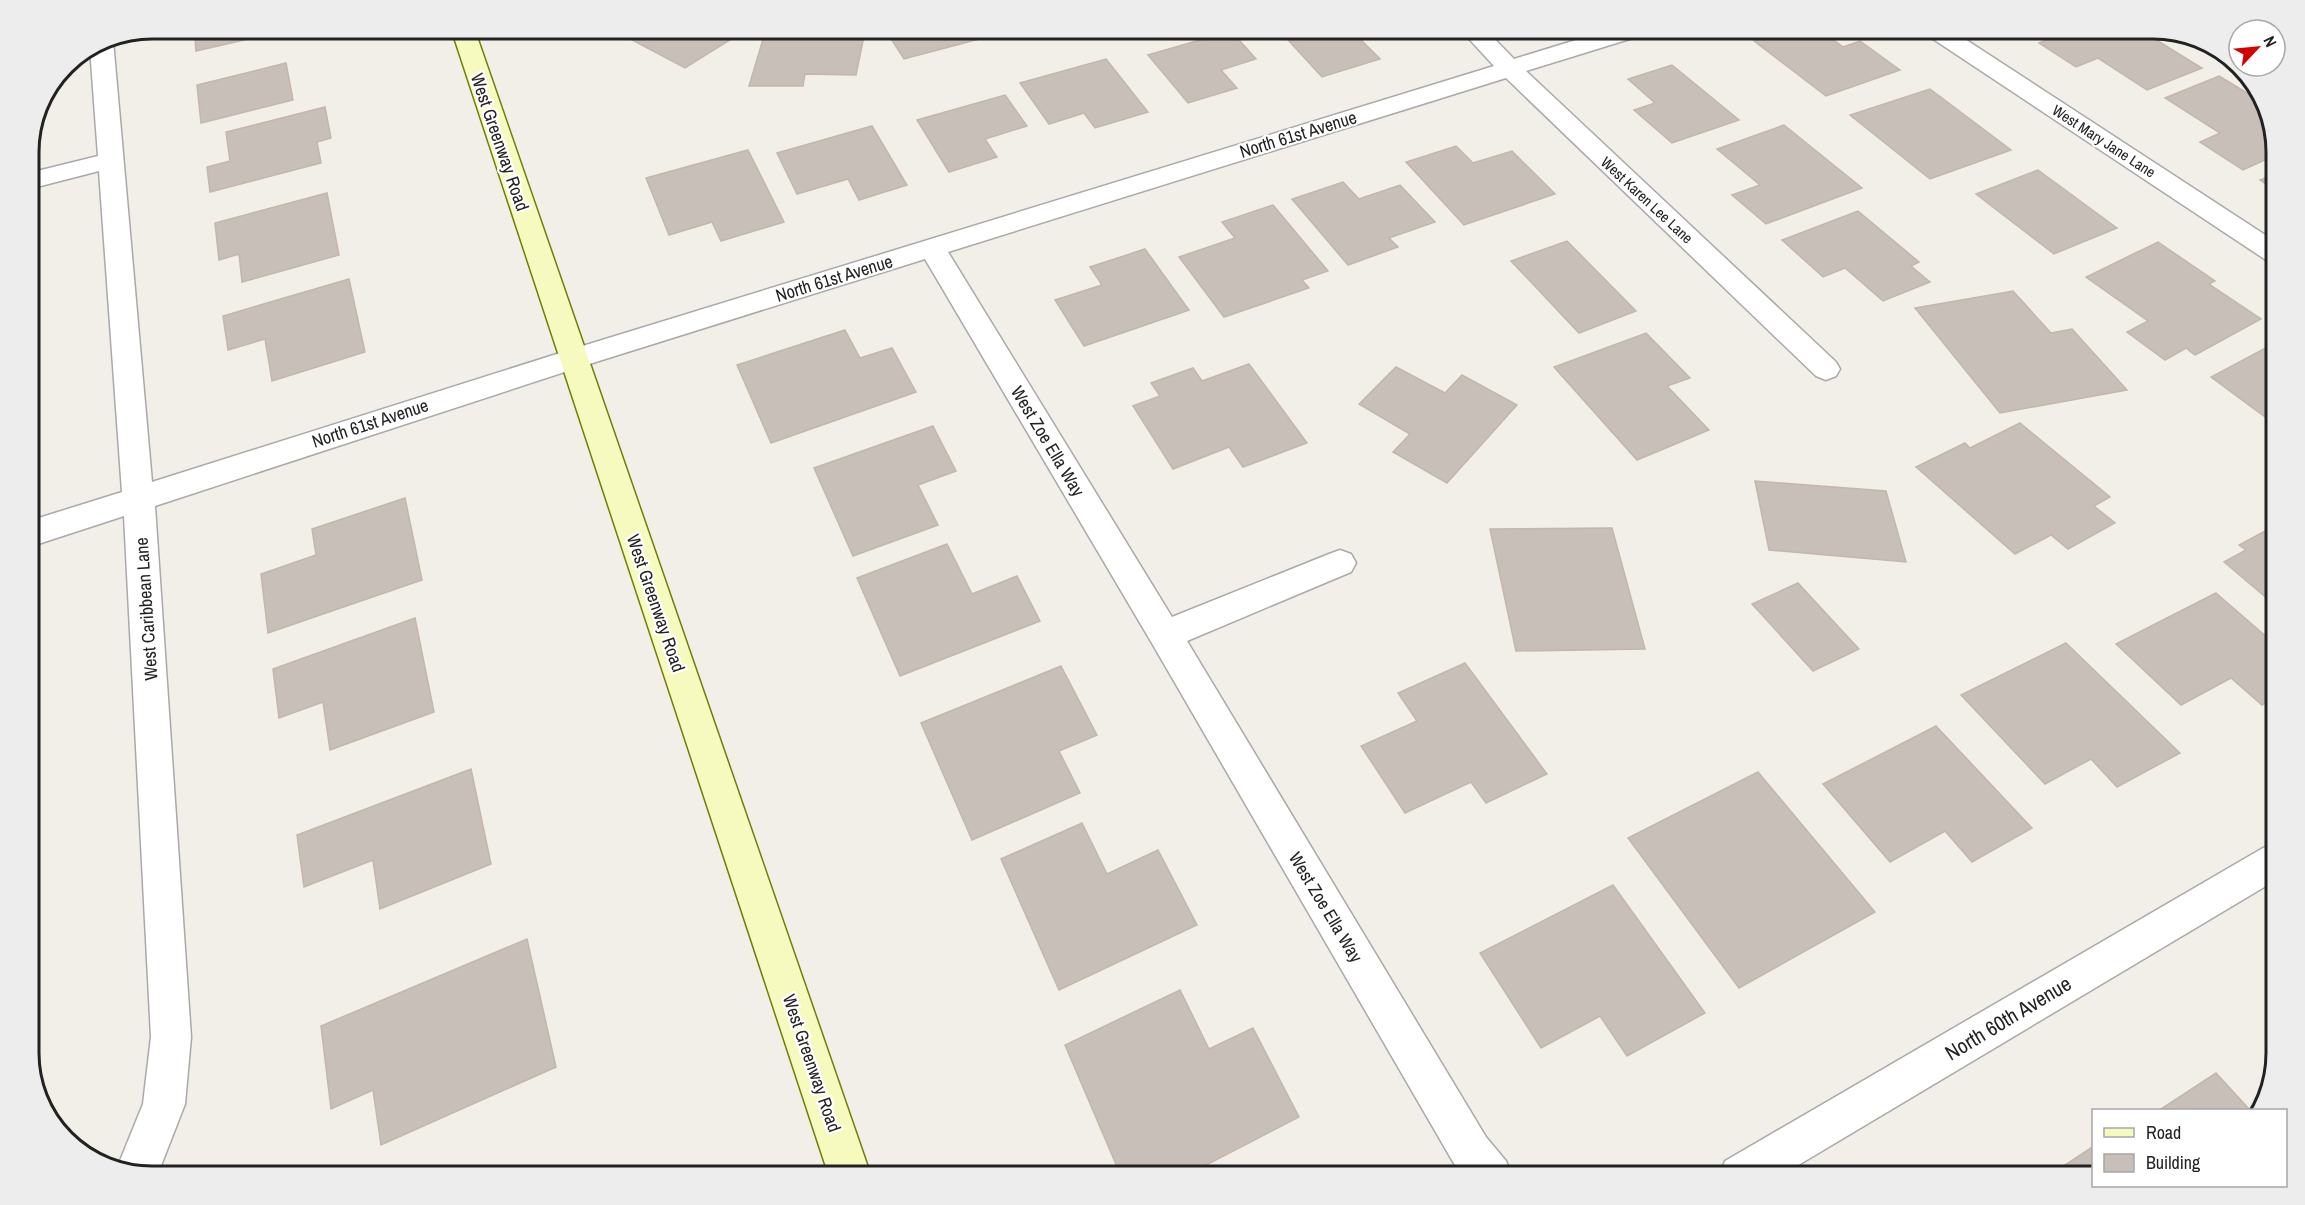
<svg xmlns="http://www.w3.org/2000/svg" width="2305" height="1205" font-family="'Archivo Narrow',sans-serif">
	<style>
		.building { fill: #c7bfb8; stroke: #c4b6ab; stroke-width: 1.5 }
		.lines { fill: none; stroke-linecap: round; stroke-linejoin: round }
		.street-casing { stroke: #a9a9a9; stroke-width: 3 }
		.secondary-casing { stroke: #707d05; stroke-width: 3 }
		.street { fill: #fff; fill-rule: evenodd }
		.secondary { fill: #f7fabf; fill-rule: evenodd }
		.labels { text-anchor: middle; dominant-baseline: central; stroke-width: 4.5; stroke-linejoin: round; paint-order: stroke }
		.far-street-label { font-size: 15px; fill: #222; stroke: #fff }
		.street-label { font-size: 18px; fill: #222; stroke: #fff }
		.near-street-label { font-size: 21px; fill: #222; stroke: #fff }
		.rim { fill: none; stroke: #222; stroke-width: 3 }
	</style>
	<rect width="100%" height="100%" fill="#f2efe9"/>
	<g class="building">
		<path d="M 194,28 L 278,28 L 279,32 L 196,51 Z"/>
		<path d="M 623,28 L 732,28 L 741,33 L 685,68 L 617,32 Z"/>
		<path d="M 884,28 L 981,28 L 987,37 L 904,59 Z"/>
		<path d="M 1277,28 L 1387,28 L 1390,31 L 1361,40 L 1380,59 L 1322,77 Z"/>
		<path d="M 1791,28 L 1819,28 L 1843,47 L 1860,41 L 1900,70 L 1826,96 L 1754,41 Z"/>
		<path d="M 2078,28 L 2119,28 L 2131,36 L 2142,31 L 2202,68 L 2147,90 L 2098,58 L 2076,67 L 2039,43 Z"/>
		<path d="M 1231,31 L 1256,59 L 1221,70 L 1237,88 L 1188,103 L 1148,55 Z"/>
		<path d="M 764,36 L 864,36 L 856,75 L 805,74 L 803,86 L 749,86 Z"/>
		<path d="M 1106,59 L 1148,112 L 1095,128 L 1084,113 L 1049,124 L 1020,83 Z"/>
		<path d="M 286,63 L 293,100 L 201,123 L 197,85 Z"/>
		<path d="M 1672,65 L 1739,120 L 1672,143 L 1634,110 L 1655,103 L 1628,79 Z"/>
		<path d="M 2219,76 L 2247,93 L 2256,89 L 2258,91 L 2276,144 L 2276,155 L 2243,170 L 2200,142 L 2220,133 L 2165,98 Z"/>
		<path d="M 1930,89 L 2011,150 L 1930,179 L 1850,115 Z"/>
		<path d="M 1005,95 L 1027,126 L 985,139 L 997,157 L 949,172 L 917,120 Z"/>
		<path d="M 325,107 L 331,138 L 317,142 L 321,163 L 210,192 L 207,167 L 230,161 L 226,132 Z"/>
		<path d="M 1784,125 L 1862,188 L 1766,224 L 1732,195 L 1760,185 L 1717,149 Z"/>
		<path d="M 872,126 L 907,185 L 859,200 L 848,179 L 797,194 L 777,153 Z"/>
		<path d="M 1456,146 L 1473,163 L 1512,151 L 1555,194 L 1464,225 L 1406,162 Z"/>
		<path d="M 748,150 L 784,222 L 721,241 L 712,222 L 669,235 L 646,178 Z"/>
		<path d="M 2038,170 L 2117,228 L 2054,254 L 1976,194 Z"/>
		<path d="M 2276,174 L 2276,191 L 2260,180 Z"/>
		<path d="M 1343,182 L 1359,199 L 1400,185 L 1435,222 L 1389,238 L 1398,247 L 1348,265 L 1292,199 Z"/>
		<path d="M 327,193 L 339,255 L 242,282 L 239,254 L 219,260 L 215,223 Z"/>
		<path d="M 1273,205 L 1328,271 L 1302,280 L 1309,288 L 1224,317 L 1179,257 L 1235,238 L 1222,222 Z"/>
		<path d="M 1858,211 L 1919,262 L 1911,266 L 1930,282 L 1883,301 L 1845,268 L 1823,277 L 1782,240 Z"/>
		<path d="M 1567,241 L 1636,311 L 1579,333 L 1511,261 Z"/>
		<path d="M 2158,242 L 2215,281 L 2209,284 L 2261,319 L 2195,355 L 2186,348 L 2165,360 L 2127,332 L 2148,321 L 2086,277 Z"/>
		<path d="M 1145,249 L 1189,310 L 1084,346 L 1055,300 L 1102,285 L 1090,267 Z"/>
		<path d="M 349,279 L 365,352 L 272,381 L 265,339 L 228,350 L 223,316 Z"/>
		<path d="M 2013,291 L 2051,333 L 2072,329 L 2127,390 L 2000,413 L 1915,308 Z"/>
		<path d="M 845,330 L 860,358 L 892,348 L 916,392 L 771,443 L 737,365 Z"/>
		<path d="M 1646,333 L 1690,378 L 1667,386 L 1709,430 L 1637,460 L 1554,367 Z"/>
		<path d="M 2271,345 L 2276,348 L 2276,425 L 2211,377 Z"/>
		<path d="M 1249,364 L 1307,443 L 1243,467 L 1229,447 L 1173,469 L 1133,406 L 1160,396 L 1151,383 L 1193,368 L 1202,381 Z"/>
		<path d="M 1396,367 L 1445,393 L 1462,375 L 1517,405 L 1447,483 L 1393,452 L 1410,434 L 1359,404 Z"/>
		<path d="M 2020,423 L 2110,497 L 2094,506 L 2115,523 L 2068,549 L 2051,535 L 2015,554 L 1916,467 L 1965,443 L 1970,448 Z"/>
		<path d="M 933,426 L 956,471 L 918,485 L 938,525 L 853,556 L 814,468 Z"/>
		<path d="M 1755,481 L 1886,491 L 1906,562 L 1769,550 Z"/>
		<path d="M 405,498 L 422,580 L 268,633 L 261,574 L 316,555 L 312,529 Z"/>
		<path d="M 2276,525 L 2276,606 L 2224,562 L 2246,550 L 2239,545 Z"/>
		<path d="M 1612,528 L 1645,649 L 1516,651 L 1490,529 Z"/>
		<path d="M 947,544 L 972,594 L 1017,576 L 1040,621 L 900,676 L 857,578 Z"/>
		<path d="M 1798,583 L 1859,649 L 1813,671 L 1752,604 Z"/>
		<path d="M 2216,593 L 2276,645 L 2276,697 L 2262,705 L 2231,678 L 2181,705 L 2116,644 Z"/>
		<path d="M 415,618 L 434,712 L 330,750 L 323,702 L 279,718 L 273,669 Z"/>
		<path d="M 2066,643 L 2180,753 L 2117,787 L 2091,759 L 2045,784 L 1961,695 Z"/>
		<path d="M 1465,663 L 1547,774 L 1486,803 L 1471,782 L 1405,813 L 1361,746 L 1417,721 L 1398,693 Z"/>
		<path d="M 1061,666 L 1097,735 L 1059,751 L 1080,793 L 972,840 L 921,723 Z"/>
		<path d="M 1936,726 L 2032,828 L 1972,862 L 1945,831 L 1890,862 L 1823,784 Z"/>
		<path d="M 471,769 L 491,864 L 380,909 L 373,860 L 304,887 L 297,835 Z"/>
		<path d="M 1758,772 L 1875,912 L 1739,988 L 1628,838 Z"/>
		<path d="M 1082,823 L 1107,874 L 1158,850 L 1197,925 L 1059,990 L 1001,859 Z"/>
		<path d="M 1613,885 L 1705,1013 L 1627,1056 L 1600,1016 L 1541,1048 L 1480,953 Z"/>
		<path d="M 527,939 L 556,1067 L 381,1145 L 373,1090 L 331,1109 L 321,1026 Z"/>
		<path d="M 1180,990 L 1209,1049 L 1253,1028 L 1299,1117 L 1185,1176 L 1121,1176 L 1065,1045 Z"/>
		<path d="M 2216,1073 L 2250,1110 L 2161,1109 Z"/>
		<path d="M 2094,1146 L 2094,1176 L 2060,1176 L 2056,1171 Z"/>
	</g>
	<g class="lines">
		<defs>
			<g id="street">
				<path d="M 1459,28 L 1484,28 L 1514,59 L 1615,28 L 1652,28 L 1649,33 L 1526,71 L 1836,362 L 1840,369 L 1836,376 L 1826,380 L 1816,376 L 1506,78 L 948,252 L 1172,617 L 1329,554 L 1340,550 L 1351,554 L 1356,563 L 1351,572 L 1187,641 L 1486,1137 L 1506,1161 L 1512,1176 L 1464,1176 L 1456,1167 L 1153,645 L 925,259 L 583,366 L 155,506 L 191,1037 L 185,1104 L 157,1176 L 117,1168 L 143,1104 L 151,1037 L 124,516 L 29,547 L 29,521 L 122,492 L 99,171 L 29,189 L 29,173 L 98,156 L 90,48 L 110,37 L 113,40 L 152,482 L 563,352 L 1494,66 Z"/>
				<path d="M 1921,28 L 1948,28 L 2276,242 L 2276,263 L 2266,260 L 1924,33 Z"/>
				<path d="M 2276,842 L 2276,880 L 1780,1176 L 1719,1176 L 1725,1161 L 2263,848 Z"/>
			</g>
			<path id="secondary" d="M 451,28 L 474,28 L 871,1176 L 829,1176 Z"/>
		</defs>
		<use href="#street" class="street-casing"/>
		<use href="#secondary" class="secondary-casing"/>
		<use href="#street" class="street"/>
		<use href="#secondary" class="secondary"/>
	</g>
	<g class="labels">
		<g class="far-street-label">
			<text transform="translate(2104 141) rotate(33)">West Mary Jane Lane</text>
			<text transform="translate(1647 200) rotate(43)">West Karen Lee Lane</text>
		</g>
		<g class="street-label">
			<text transform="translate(1298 134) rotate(-17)">North 61st Avenue</text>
			<text transform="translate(500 142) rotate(71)">West Greenway Road</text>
			<text transform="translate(834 278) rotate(-17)">North 61st Avenue</text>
			<text transform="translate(370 423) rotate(-18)">North 61st Avenue</text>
			<text transform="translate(1048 441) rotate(59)">West Zoe Ella Way</text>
			<text transform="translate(656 603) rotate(71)">West Greenway Road</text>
			<text transform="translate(146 609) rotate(-94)">West Caribbean Lane</text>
			<text transform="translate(1326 907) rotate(59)">West Zoe Ella Way</text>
			<text transform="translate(812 1063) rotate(71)">West Greenway Road</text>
		</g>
		<g class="near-street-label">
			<text transform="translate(2008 1018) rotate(-31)">North 60th Avenue</text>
		</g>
	</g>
	<path d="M0 0H2305V1205H0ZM152 39H2153A113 113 0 0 1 2266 152V1053A113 113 0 0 1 2153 1166H152A113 113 0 0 1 39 1053V152A113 113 0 0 1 152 39Z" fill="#ededed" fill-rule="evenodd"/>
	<path class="rim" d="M152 39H2153A113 113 0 0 1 2266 152V1053A113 113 0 0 1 2153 1166H152A113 113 0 0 1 39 1053V152A113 113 0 0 1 152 39Z"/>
	<rect x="2092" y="1109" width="195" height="78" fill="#ffffff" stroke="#a7a7a7" stroke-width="1.5"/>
	<rect x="2104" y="1128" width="30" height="9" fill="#f7fabf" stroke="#a7a7a7" stroke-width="1.5"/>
	<text x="2146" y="1139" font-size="18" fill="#222222">Road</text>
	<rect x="2104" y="1154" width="30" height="18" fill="#c7bfb8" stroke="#a7a7a7" stroke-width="1.5"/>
	<text x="2146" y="1169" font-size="18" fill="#222222">Building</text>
	<g transform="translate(2257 48) rotate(64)"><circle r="28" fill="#ffffff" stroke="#a7a7a7" stroke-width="1.5"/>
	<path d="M0-4.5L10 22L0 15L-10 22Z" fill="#d40000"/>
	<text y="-9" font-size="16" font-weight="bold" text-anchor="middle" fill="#222222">N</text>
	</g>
</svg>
